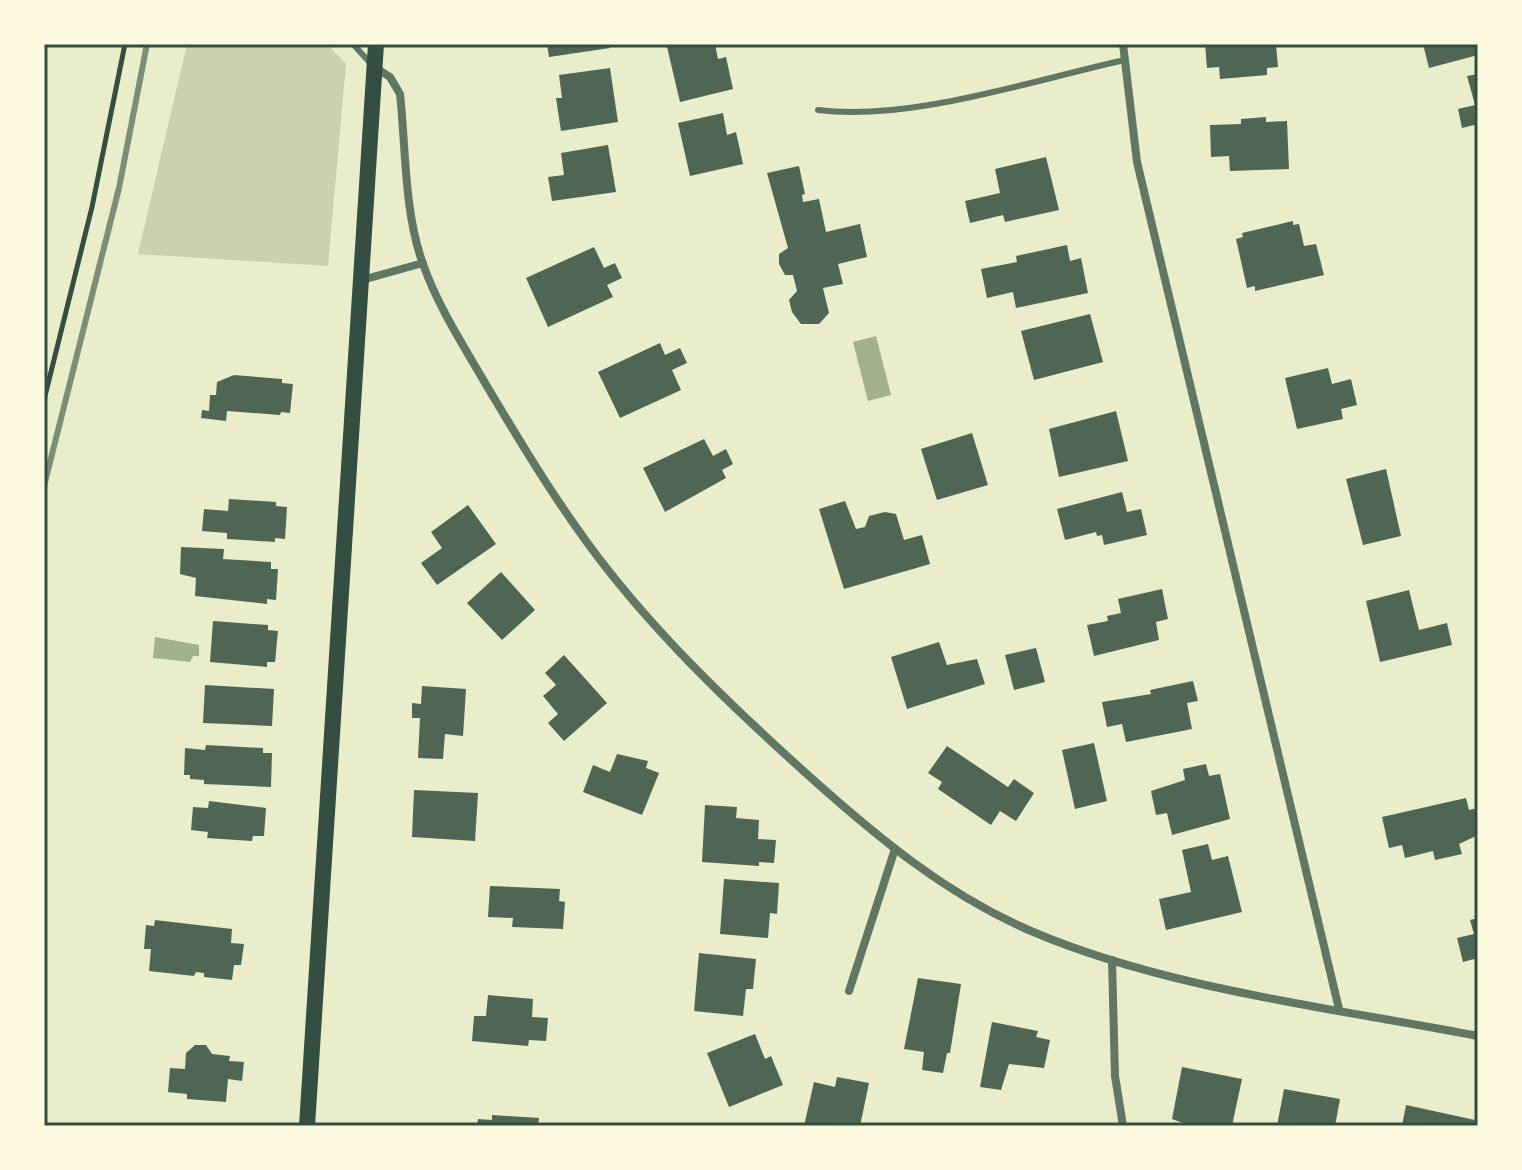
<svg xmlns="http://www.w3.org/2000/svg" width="1522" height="1170" font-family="'Space Grotesk',sans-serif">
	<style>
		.green { fill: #cad2ad }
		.water { fill: #a3b18a }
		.building { fill: #4f6655 }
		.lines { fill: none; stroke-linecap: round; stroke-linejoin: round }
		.path { stroke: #344e41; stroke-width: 5 }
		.service { stroke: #617663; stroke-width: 6 }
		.minor { stroke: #617663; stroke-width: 8 }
		.secondary { stroke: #344e41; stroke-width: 16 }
		.rail { stroke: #7c8e77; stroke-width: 6 }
		.neatline { fill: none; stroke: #344e41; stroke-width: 3 }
	</style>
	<rect width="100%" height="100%" fill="#e9edc9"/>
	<path class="green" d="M 187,44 L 327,44 L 346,64 L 328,266 L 138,254 Z"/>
	<g class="water">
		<path d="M 876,336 L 891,395 L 868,401 L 853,342 Z"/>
		<path d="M 155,637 L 199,645 L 199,656 L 193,656 L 190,662 L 153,658 Z"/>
	</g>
	<g class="building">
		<path d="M 547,44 L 609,44 L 610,48 L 549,57 Z"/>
		<path d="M 681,44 L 715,44 L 718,59 L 726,57 L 733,89 L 680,102 L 667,47 Z"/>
		<path d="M 1205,44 L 1276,45 L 1278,67 L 1267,68 L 1267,75 L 1220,79 L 1219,67 L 1207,68 Z"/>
		<path d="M 1423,44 L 1478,44 L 1478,55 L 1429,68 Z"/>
		<path d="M 610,68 L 618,122 L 561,131 L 556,98 L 562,98 L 559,75 Z"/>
		<path d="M 1478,74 L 1478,124 L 1462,128 L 1458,109 L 1475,105 L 1467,76 Z"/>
		<path d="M 723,113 L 727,135 L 736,132 L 743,164 L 690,176 L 678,123 Z"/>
		<path d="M 1266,117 L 1266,122 L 1287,121 L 1289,169 L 1230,171 L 1229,156 L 1211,157 L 1210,125 L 1241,124 L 1241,119 Z"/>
		<path d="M 608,145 L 616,192 L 552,201 L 548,177 L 564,175 L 561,153 Z"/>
		<path d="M 1046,157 L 1059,210 L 1005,222 L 1003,215 L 970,223 L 965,201 L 1000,193 L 995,169 Z"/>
		<path d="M 799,166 L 805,194 L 802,195 L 803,202 L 819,199 L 826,232 L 860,224 L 867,257 L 838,264 L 843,284 L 823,288 L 829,313 L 819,324 L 801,324 L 792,312 L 789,300 L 797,291 L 793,275 L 785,275 L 779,264 L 779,254 L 788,248 L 767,173 Z"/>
		<path d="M 1293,221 L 1293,225 L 1299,224 L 1304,246 L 1316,244 L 1324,275 L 1255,291 L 1255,286 L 1247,288 L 1236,239 L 1243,237 L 1242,233 Z"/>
		<path d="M 1067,245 L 1070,261 L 1081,258 L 1088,293 L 1016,308 L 1013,292 L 987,298 L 981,269 L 1017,262 L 1016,256 Z"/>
		<path d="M 594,247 L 604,268 L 615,263 L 622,278 L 607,285 L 613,297 L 548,327 L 526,278 Z"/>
		<path d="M 1090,314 L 1103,362 L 1034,380 L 1021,331 Z"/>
		<path d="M 660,343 L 665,355 L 680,348 L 687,363 L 672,370 L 681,390 L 620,418 L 598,372 Z"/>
		<path d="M 1328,368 L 1332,384 L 1351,379 L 1357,405 L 1341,409 L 1343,419 L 1297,429 L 1285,378 Z"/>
		<path d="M 234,375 L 282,379 L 282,383 L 293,384 L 290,413 L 281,412 L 280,415 L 227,411 L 226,421 L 201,418 L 202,410 L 209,411 L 210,395 L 216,395 L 217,382 Z"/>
		<path d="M 1116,411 L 1128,461 L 1059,477 L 1049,429 Z"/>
		<path d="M 972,433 L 988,485 L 937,500 L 921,449 Z"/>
		<path d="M 704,439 L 713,456 L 726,449 L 733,464 L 722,470 L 726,478 L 665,512 L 643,468 Z"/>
		<path d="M 1386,469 L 1401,536 L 1363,545 L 1346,479 Z"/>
		<path d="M 1122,492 L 1127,512 L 1141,509 L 1147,535 L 1104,545 L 1102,535 L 1097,536 L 1096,532 L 1065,540 L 1057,509 Z"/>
		<path d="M 229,499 L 276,502 L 276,506 L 287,507 L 285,539 L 275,538 L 275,542 L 227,539 L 227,533 L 202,531 L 204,509 L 228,511 Z"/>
		<path d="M 845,501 L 856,529 L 865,527 L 869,516 L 885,512 L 896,514 L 904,540 L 922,535 L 930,564 L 844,589 L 819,509 Z"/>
		<path d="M 468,505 L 496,544 L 437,585 L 421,563 L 442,548 L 431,532 Z"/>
		<path d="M 181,547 L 224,549 L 223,559 L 271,562 L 271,569 L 278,569 L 276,600 L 267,599 L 267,604 L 195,596 L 196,578 L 180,574 Z"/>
		<path d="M 501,572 L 535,610 L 502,640 L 467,603 Z"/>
		<path d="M 1162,589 L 1168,619 L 1156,622 L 1159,640 L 1094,656 L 1087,625 L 1108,621 L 1107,616 L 1121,613 L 1118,599 Z"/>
		<path d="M 1409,590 L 1419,630 L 1447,623 L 1452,645 L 1380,662 L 1366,601 Z"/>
		<path d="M 213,621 L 268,625 L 268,630 L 278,631 L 275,662 L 267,662 L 267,667 L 210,662 Z"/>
		<path d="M 939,642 L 947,665 L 977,659 L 985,684 L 907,709 L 891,657 Z"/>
		<path d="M 1036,648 L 1045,682 L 1014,690 L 1005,655 Z"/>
		<path d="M 564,655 L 607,703 L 564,741 L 548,723 L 558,714 L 543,696 L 556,685 L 545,673 Z"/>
		<path d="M 1193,681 L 1198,701 L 1187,703 L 1192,729 L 1126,742 L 1122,724 L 1107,727 L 1102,702 L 1151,694 L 1150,690 Z"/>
		<path d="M 205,685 L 274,689 L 272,726 L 203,723 Z"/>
		<path d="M 422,686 L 466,689 L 463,736 L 445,734 L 443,759 L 418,758 L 420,718 L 412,718 L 412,703 L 421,704 Z"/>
		<path d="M 1094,743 L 1107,801 L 1075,809 L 1062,750 Z"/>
		<path d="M 206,745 L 263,748 L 263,753 L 272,753 L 271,787 L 204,784 L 204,780 L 190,779 L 190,775 L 184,775 L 185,748 L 205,750 Z"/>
		<path d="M 947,746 L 1008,787 L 1014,779 L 1034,793 L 1016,821 L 1000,811 L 991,825 L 938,789 L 942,782 L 928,773 Z"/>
		<path d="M 617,754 L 648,761 L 646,768 L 659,773 L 642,815 L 583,792 L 593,765 L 610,772 Z"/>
		<path d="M 1206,764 L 1209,776 L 1220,774 L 1230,819 L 1172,835 L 1167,813 L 1156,815 L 1151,791 L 1185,780 L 1183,769 Z"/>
		<path d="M 414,790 L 478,793 L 475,841 L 412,837 Z"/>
		<path d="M 1466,798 L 1469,810 L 1478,808 L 1478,835 L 1459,844 L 1462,854 L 1435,860 L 1433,851 L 1405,858 L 1402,845 L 1389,848 L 1382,817 Z"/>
		<path d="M 209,801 L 266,808 L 264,836 L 253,836 L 252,841 L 207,838 L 208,832 L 191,830 L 193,807 L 208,808 Z"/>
		<path d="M 705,805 L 737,807 L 736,818 L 759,820 L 758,839 L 776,840 L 774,863 L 759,862 L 759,866 L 702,862 Z"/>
		<path d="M 1208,844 L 1212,860 L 1228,856 L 1242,912 L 1166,930 L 1159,899 L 1191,892 L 1182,850 Z"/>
		<path d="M 724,879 L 779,883 L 777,914 L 770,913 L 768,938 L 720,934 Z"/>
		<path d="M 490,886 L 560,889 L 559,901 L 565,902 L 563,929 L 512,927 L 513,918 L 488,917 Z"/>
		<path d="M 1478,918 L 1478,958 L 1463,962 L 1457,938 L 1474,934 L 1470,920 Z"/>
		<path d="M 155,920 L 232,929 L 231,943 L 244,944 L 241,965 L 234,965 L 232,980 L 204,977 L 204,973 L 196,972 L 194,976 L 149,971 L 151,949 L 144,949 L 146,925 L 154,926 Z"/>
		<path d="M 699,953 L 756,959 L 753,989 L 746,989 L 743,1016 L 694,1011 Z"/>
		<path d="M 918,978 L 961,984 L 950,1053 L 947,1053 L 943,1073 L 922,1070 L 924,1052 L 904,1049 Z"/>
		<path d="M 488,995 L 533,999 L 532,1017 L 548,1018 L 546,1041 L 529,1040 L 528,1046 L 472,1041 L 474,1016 L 486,1016 Z"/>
		<path d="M 992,1022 L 1038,1031 L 1036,1037 L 1050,1040 L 1044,1068 L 1009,1064 L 1001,1090 L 980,1087 Z"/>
		<path d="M 755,1034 L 765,1059 L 771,1056 L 783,1085 L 729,1107 L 707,1053 Z"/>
		<path d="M 195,1045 L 206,1045 L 212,1054 L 230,1056 L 229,1061 L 244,1062 L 242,1081 L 228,1079 L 226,1102 L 187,1099 L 187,1094 L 168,1092 L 170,1068 L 185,1069 L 186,1053 Z"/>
		<path d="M 1182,1067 L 1242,1079 L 1232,1126 L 1191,1126 L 1172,1119 Z"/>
		<path d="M 837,1077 L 869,1083 L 860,1126 L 804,1126 L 814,1082 L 835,1087 Z"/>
		<path d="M 1284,1089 L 1340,1099 L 1335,1126 L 1277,1126 Z"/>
		<path d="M 1406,1105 L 1475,1120 L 1474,1126 L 1402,1126 Z"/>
		<path d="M 492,1115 L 539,1118 L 538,1126 L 477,1126 L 478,1119 L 492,1120 Z"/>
	</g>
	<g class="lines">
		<path class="path" d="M 44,400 L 92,207 L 125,44"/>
		<g class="service">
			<path d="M 353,44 L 372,65"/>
			<path d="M 818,110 C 910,122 1033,80 1125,60"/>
		</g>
		<g class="minor">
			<path d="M 1123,44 L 1137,162 L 1339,1009"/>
			<path d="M 376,68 L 390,77 L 400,94 C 406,149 404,212 423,264 C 438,307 465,348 488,388 C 525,450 563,513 608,570 C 667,645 738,712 809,776 C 877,837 947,895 1031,931 C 1166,989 1334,1008 1478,1036"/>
			<path d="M 362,280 L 423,263"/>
			<path d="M 1112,960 L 1115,1076 L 1123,1126"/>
			<path d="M 849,991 L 895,849"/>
		</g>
		<path class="secondary" d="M 307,1126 L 376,44"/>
		<path class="rail" d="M 44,486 L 119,188 L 147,44"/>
	</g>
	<rect width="1522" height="1170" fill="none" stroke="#fefae0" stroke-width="92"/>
	<rect x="46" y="46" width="1430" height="1078" class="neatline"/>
</svg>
